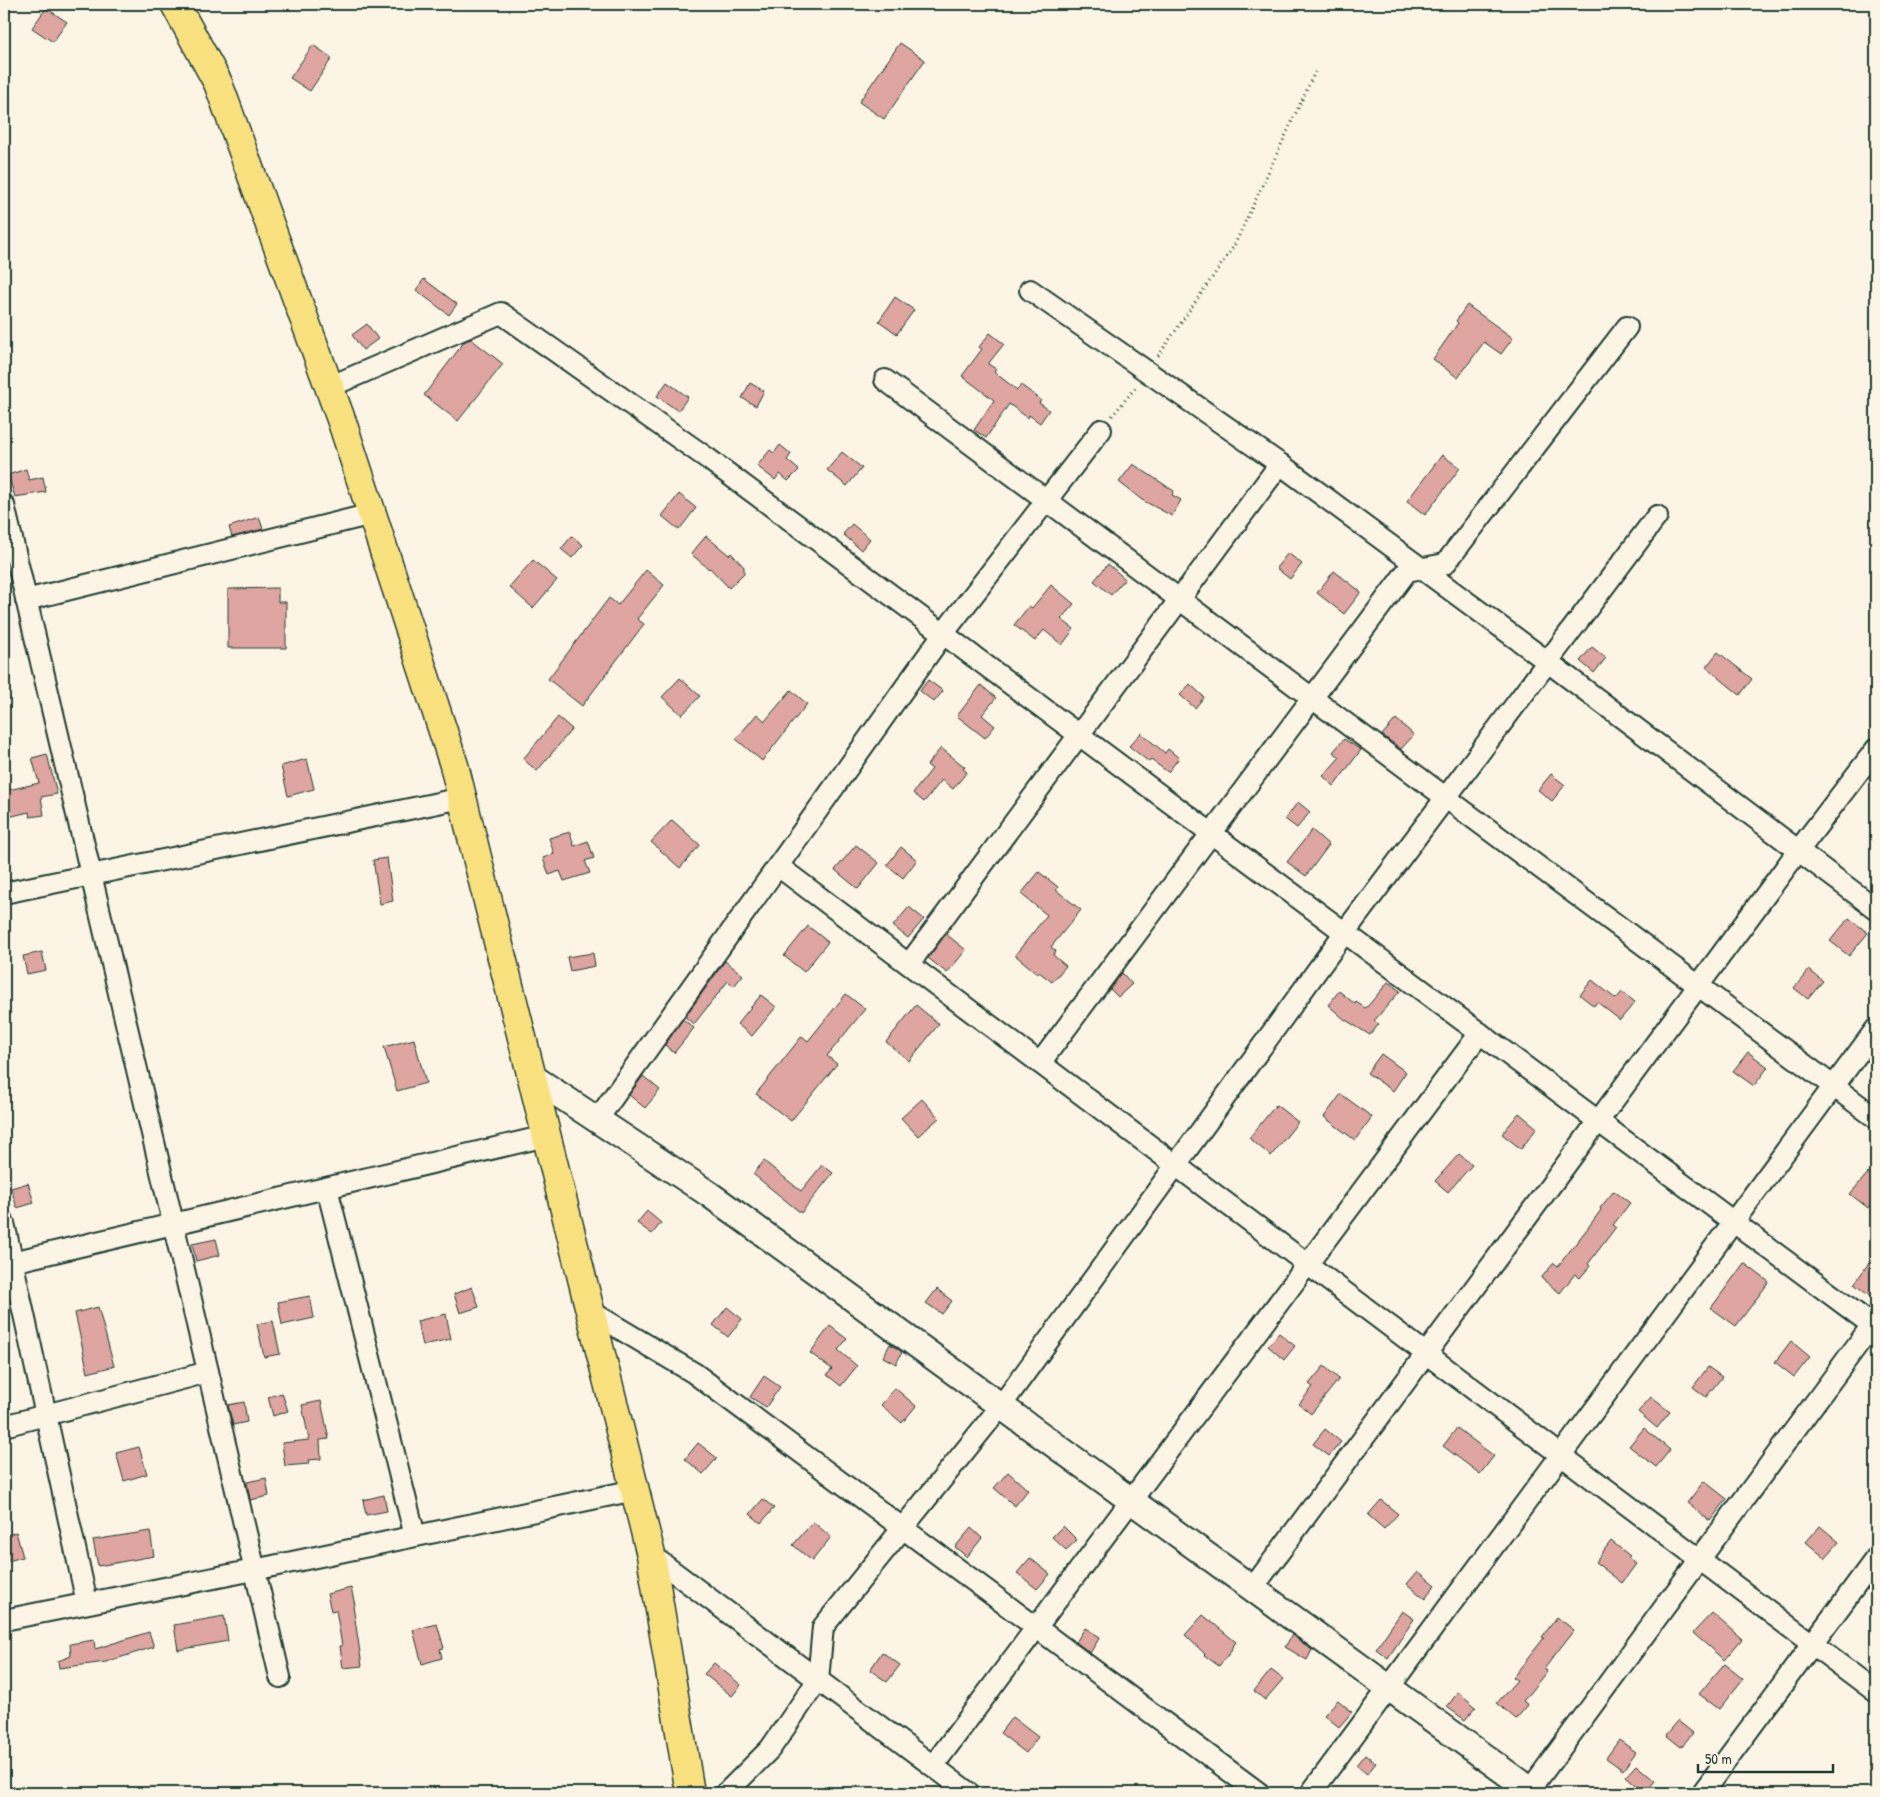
<svg xmlns="http://www.w3.org/2000/svg" width="1880" height="1797" font-family="'Patrick Hand',sans-serif">
	<style>
		.building { fill: #dfa5a0; stroke: #1f3d34 }
		.lines { fill: none; stroke-linecap: round; stroke-linejoin: round }
		.minor-casing { stroke: #1f3d34; stroke-width: 24 }
		.tertiary-casing { stroke: #1f3d34; stroke-width: 29 }
		.primary-casing { stroke: #1f3d34; stroke-width: 31 }
		.path { stroke: #1f3d34; stroke-width: 3; stroke-dasharray: 1 4; stroke-linecap: butt }
		.minor { stroke: #fcf5e5; stroke-width: 20 }
		.tertiary { stroke: #fcf5e5; stroke-width: 25 }
		.primary { stroke: #fae180; stroke-width: 28 }
	</style>
	<rect width="100%" height="100%" fill="#fcf5e5"/>
	<filter id="ink" filterUnits="userSpaceOnUse"><feTurbulence type="fractalNoise" baseFrequency=".02" numOctaves="2"/><feDisplacementMap in="SourceGraphic" scale="10" xChannelSelector="R" yChannelSelector="G"/><feConvolveMatrix kernelMatrix="1 2 1 2 8 2 1 2 1" color-interpolation-filters="sRGB"/></filter>
	<g filter="url(#ink)">
		<g class="building">
			<path d="M 46,8 L 67,22 L 53,42 L 32,28 Z"/>
			<path d="M 900,43 L 925,60 L 884,119 L 859,102 Z"/>
			<path d="M 313,45 L 332,58 L 310,91 L 290,78 Z"/>
			<path d="M 424,279 L 457,304 L 449,315 L 416,290 Z"/>
			<path d="M 895,297 L 914,310 L 897,334 L 879,321 Z"/>
			<path d="M 1467,305 L 1513,338 L 1501,354 L 1484,342 L 1458,378 L 1433,359 L 1458,323 L 1456,321 Z"/>
			<path d="M 367,324 L 378,339 L 363,350 L 352,335 Z"/>
			<path d="M 990,333 L 1004,344 L 988,364 L 996,369 L 994,372 L 1017,390 L 1021,385 L 1041,400 L 1039,403 L 1049,410 L 1040,423 L 1029,415 L 1028,418 L 1009,404 L 986,438 L 974,430 L 994,400 L 962,376 L 982,349 L 979,347 Z"/>
			<path d="M 471,339 L 503,364 L 458,421 L 424,395 L 465,341 Z"/>
			<path d="M 667,382 L 688,397 L 678,411 L 657,396 Z"/>
			<path d="M 750,383 L 764,391 L 756,406 L 742,398 Z"/>
			<path d="M 780,445 L 791,454 L 787,460 L 799,470 L 788,481 L 780,474 L 775,480 L 757,466 L 770,450 L 774,453 Z"/>
			<path d="M 842,452 L 862,468 L 847,486 L 827,470 Z"/>
			<path d="M 1442,455 L 1460,468 L 1425,515 L 1407,501 Z"/>
			<path d="M 1133,464 L 1174,491 L 1172,495 L 1181,500 L 1172,516 L 1142,500 L 1119,482 Z"/>
			<path d="M 26,469 L 29,480 L 43,477 L 46,492 L 15,497 L 8,475 Z"/>
			<path d="M 679,494 L 696,508 L 679,530 L 662,516 Z"/>
			<path d="M 259,517 L 263,529 L 232,537 L 229,527 Z"/>
			<path d="M 852,524 L 870,539 L 861,550 L 843,534 Z"/>
			<path d="M 572,536 L 583,545 L 572,558 L 561,549 Z"/>
			<path d="M 706,536 L 729,555 L 731,553 L 744,567 L 744,573 L 729,588 L 710,568 L 709,569 L 691,554 Z"/>
			<path d="M 1288,553 L 1302,564 L 1290,579 L 1276,568 Z"/>
			<path d="M 533,560 L 557,580 L 533,608 L 509,587 Z"/>
			<path d="M 1108,564 L 1125,579 L 1111,595 L 1094,581 Z"/>
			<path d="M 646,570 L 664,585 L 637,619 L 644,624 L 582,706 L 548,679 L 609,598 L 618,605 Z"/>
			<path d="M 1334,571 L 1361,592 L 1344,614 L 1317,593 Z"/>
			<path d="M 1051,585 L 1074,604 L 1061,619 L 1074,629 L 1062,645 L 1044,630 L 1035,641 L 1014,625 L 1029,606 L 1032,608 Z"/>
			<path d="M 278,588 L 278,602 L 286,602 L 286,648 L 228,648 L 228,589 Z"/>
			<path d="M 1592,647 L 1606,658 L 1594,673 L 1580,661 Z"/>
			<path d="M 1718,652 L 1752,679 L 1740,695 L 1706,667 Z"/>
			<path d="M 680,678 L 700,696 L 682,715 L 662,697 Z"/>
			<path d="M 928,680 L 943,691 L 934,702 L 920,691 Z"/>
			<path d="M 1190,684 L 1204,697 L 1195,708 L 1180,695 Z"/>
			<path d="M 981,685 L 996,698 L 982,715 L 995,726 L 985,738 L 957,716 Z"/>
			<path d="M 791,690 L 807,704 L 762,761 L 736,739 L 757,714 L 765,721 Z"/>
			<path d="M 558,717 L 572,729 L 537,771 L 523,759 Z"/>
			<path d="M 1396,719 L 1414,735 L 1401,749 L 1382,735 Z"/>
			<path d="M 1141,733 L 1165,753 L 1168,749 L 1179,758 L 1168,772 L 1151,760 L 1149,762 L 1129,746 Z"/>
			<path d="M 1344,739 L 1361,750 L 1334,786 L 1323,776 L 1340,757 L 1333,752 Z"/>
			<path d="M 941,748 L 965,767 L 963,769 L 967,772 L 953,789 L 942,780 L 924,802 L 913,793 L 932,769 L 927,765 Z"/>
			<path d="M 47,754 L 57,794 L 41,797 L 44,815 L 30,817 L 29,812 L 4,818 L 4,791 L 39,783 L 32,758 Z"/>
			<path d="M 307,759 L 314,789 L 288,796 L 281,766 Z"/>
			<path d="M 1551,774 L 1565,785 L 1552,801 L 1538,790 Z"/>
			<path d="M 1298,802 L 1310,812 L 1297,828 L 1285,819 Z"/>
			<path d="M 672,820 L 700,845 L 680,868 L 651,842 Z"/>
			<path d="M 1312,830 L 1329,845 L 1306,876 L 1287,862 Z"/>
			<path d="M 570,832 L 574,846 L 588,841 L 594,858 L 585,861 L 590,873 L 564,881 L 560,871 L 549,875 L 543,858 L 554,854 L 549,838 Z"/>
			<path d="M 856,845 L 879,863 L 858,889 L 835,870 Z"/>
			<path d="M 901,847 L 917,860 L 903,878 L 887,865 Z"/>
			<path d="M 387,858 L 393,901 L 380,904 L 373,860 Z"/>
			<path d="M 1039,872 L 1058,887 L 1056,890 L 1081,910 L 1051,947 L 1056,951 L 1053,955 L 1066,966 L 1052,982 L 1039,972 L 1038,974 L 1015,955 L 1047,915 L 1021,894 Z"/>
			<path d="M 909,907 L 924,919 L 908,938 L 893,926 Z"/>
			<path d="M 1849,918 L 1868,933 L 1849,956 L 1830,941 Z"/>
			<path d="M 808,926 L 828,942 L 804,972 L 784,956 Z"/>
			<path d="M 946,934 L 966,950 L 947,973 L 928,958 Z"/>
			<path d="M 42,952 L 46,970 L 27,974 L 23,956 Z"/>
			<path d="M 593,953 L 595,966 L 570,971 L 567,957 Z"/>
			<path d="M 725,961 L 743,975 L 734,986 L 728,981 L 694,1024 L 685,1017 Z"/>
			<path d="M 1809,970 L 1823,981 L 1808,999 L 1794,988 Z"/>
			<path d="M 1122,973 L 1132,984 L 1118,997 L 1110,989 Z"/>
			<path d="M 1592,980 L 1616,999 L 1622,992 L 1635,1002 L 1620,1020 L 1597,1002 L 1594,1006 L 1580,995 Z"/>
			<path d="M 1388,982 L 1400,991 L 1374,1021 L 1379,1024 L 1370,1035 L 1344,1019 L 1328,1005 L 1339,991 L 1355,1004 L 1356,1002 L 1365,1008 L 1367,1007 Z"/>
			<path d="M 846,994 L 865,1009 L 827,1056 L 837,1064 L 791,1121 L 756,1094 L 802,1036 L 808,1041 Z"/>
			<path d="M 761,995 L 776,1007 L 752,1036 L 737,1024 Z"/>
			<path d="M 916,1005 L 939,1024 L 909,1061 L 886,1042 Z"/>
			<path d="M 683,1019 L 694,1028 L 674,1053 L 665,1045 Z"/>
			<path d="M 414,1039 L 426,1083 L 397,1091 L 384,1047 Z"/>
			<path d="M 1748,1052 L 1768,1067 L 1754,1086 L 1733,1071 Z"/>
			<path d="M 1381,1054 L 1406,1072 L 1393,1091 L 1367,1073 Z"/>
			<path d="M 643,1076 L 660,1090 L 645,1108 L 629,1095 Z"/>
			<path d="M 1341,1094 L 1372,1117 L 1355,1140 L 1324,1117 Z"/>
			<path d="M 922,1099 L 939,1118 L 918,1136 L 901,1118 Z"/>
			<path d="M 1276,1105 L 1298,1122 L 1271,1156 L 1249,1138 Z"/>
			<path d="M 1519,1113 L 1537,1128 L 1521,1149 L 1502,1134 Z"/>
			<path d="M 1459,1154 L 1472,1165 L 1448,1192 L 1435,1181 Z"/>
			<path d="M 764,1161 L 801,1191 L 822,1165 L 833,1173 L 801,1213 L 753,1174 Z"/>
			<path d="M 1868,1173 L 1876,1180 L 1876,1199 L 1868,1208 L 1850,1194 Z"/>
			<path d="M 28,1183 L 34,1203 L 17,1208 L 11,1188 Z"/>
			<path d="M 1614,1191 L 1630,1203 L 1613,1225 L 1616,1227 L 1588,1264 L 1590,1266 L 1580,1278 L 1575,1274 L 1560,1293 L 1541,1278 L 1554,1263 L 1558,1266 L 1587,1229 L 1601,1210 L 1600,1208 Z"/>
			<path d="M 647,1211 L 661,1223 L 652,1234 L 637,1223 Z"/>
			<path d="M 216,1239 L 220,1255 L 196,1261 L 192,1244 Z"/>
			<path d="M 1876,1253 L 1876,1301 L 1854,1284 Z"/>
			<path d="M 1744,1263 L 1769,1282 L 1736,1326 L 1711,1308 Z"/>
			<path d="M 472,1287 L 479,1307 L 460,1313 L 454,1294 Z"/>
			<path d="M 937,1289 L 952,1301 L 942,1314 L 926,1303 Z"/>
			<path d="M 310,1296 L 314,1318 L 282,1325 L 278,1302 Z"/>
			<path d="M 98,1307 L 114,1366 L 88,1373 L 75,1313 Z"/>
			<path d="M 727,1307 L 742,1319 L 728,1337 L 713,1325 Z"/>
			<path d="M 446,1314 L 451,1339 L 423,1345 L 417,1321 Z"/>
			<path d="M 273,1321 L 280,1354 L 264,1357 L 257,1324 Z"/>
			<path d="M 830,1326 L 847,1339 L 838,1350 L 857,1366 L 841,1386 L 827,1375 L 832,1369 L 810,1353 Z"/>
			<path d="M 1279,1333 L 1295,1346 L 1284,1360 L 1268,1346 Z"/>
			<path d="M 1791,1341 L 1810,1357 L 1794,1377 L 1775,1362 Z"/>
			<path d="M 890,1344 L 902,1352 L 896,1364 L 883,1357 Z"/>
			<path d="M 1324,1366 L 1339,1379 L 1311,1414 L 1299,1404 L 1313,1387 L 1309,1384 Z"/>
			<path d="M 1708,1367 L 1722,1377 L 1706,1397 L 1693,1387 Z"/>
			<path d="M 764,1376 L 780,1387 L 766,1407 L 750,1397 Z"/>
			<path d="M 895,1388 L 916,1406 L 902,1423 L 881,1405 Z"/>
			<path d="M 282,1393 L 288,1411 L 273,1416 L 268,1397 Z"/>
			<path d="M 1651,1397 L 1670,1412 L 1657,1428 L 1638,1412 Z"/>
			<path d="M 321,1401 L 329,1439 L 320,1440 L 321,1459 L 308,1460 L 309,1464 L 285,1466 L 282,1443 L 309,1440 L 302,1405 Z"/>
			<path d="M 244,1402 L 247,1422 L 233,1425 L 228,1405 Z"/>
			<path d="M 1457,1428 L 1494,1456 L 1480,1474 L 1443,1446 Z"/>
			<path d="M 1644,1428 L 1670,1450 L 1656,1467 L 1629,1446 Z"/>
			<path d="M 1325,1429 L 1341,1442 L 1329,1456 L 1313,1444 Z"/>
			<path d="M 698,1443 L 717,1458 L 703,1474 L 685,1459 Z"/>
			<path d="M 139,1447 L 147,1474 L 124,1481 L 116,1453 Z"/>
			<path d="M 1008,1472 L 1028,1490 L 1015,1506 L 994,1488 Z"/>
			<path d="M 266,1478 L 269,1496 L 250,1500 L 247,1482 Z"/>
			<path d="M 1704,1481 L 1727,1499 L 1710,1521 L 1687,1503 Z"/>
			<path d="M 384,1495 L 387,1511 L 366,1515 L 363,1500 Z"/>
			<path d="M 763,1499 L 774,1508 L 761,1523 L 750,1514 Z"/>
			<path d="M 1381,1500 L 1398,1514 L 1384,1529 L 1368,1515 Z"/>
			<path d="M 813,1522 L 831,1537 L 812,1561 L 793,1545 Z"/>
			<path d="M 1063,1526 L 1077,1540 L 1066,1550 L 1052,1537 Z"/>
			<path d="M 1820,1526 L 1839,1542 L 1825,1558 L 1806,1542 Z"/>
			<path d="M 971,1528 L 982,1538 L 967,1557 L 955,1547 Z"/>
			<path d="M 150,1531 L 154,1556 L 98,1566 L 93,1540 Z"/>
			<path d="M 16,1532 L 23,1557 L 4,1562 L 4,1536 Z"/>
			<path d="M 1611,1541 L 1630,1556 L 1628,1558 L 1636,1564 L 1622,1583 L 1595,1562 Z"/>
			<path d="M 1030,1558 L 1050,1574 L 1037,1589 L 1017,1573 Z"/>
			<path d="M 1418,1571 L 1435,1585 L 1425,1599 L 1407,1584 Z"/>
			<path d="M 351,1588 L 355,1605 L 353,1606 L 362,1666 L 343,1668 L 340,1646 L 342,1646 L 336,1610 L 331,1611 L 327,1594 Z"/>
			<path d="M 1402,1611 L 1414,1619 L 1388,1658 L 1376,1649 Z"/>
			<path d="M 1712,1613 L 1742,1639 L 1724,1660 L 1693,1633 Z"/>
			<path d="M 1203,1615 L 1236,1642 L 1231,1649 L 1232,1650 L 1219,1666 L 1204,1655 L 1205,1654 L 1185,1635 Z"/>
			<path d="M 224,1616 L 228,1641 L 178,1650 L 174,1625 Z"/>
			<path d="M 1557,1617 L 1574,1630 L 1544,1669 L 1547,1671 L 1523,1701 L 1528,1705 L 1516,1719 L 1497,1703 L 1517,1680 L 1513,1677 L 1544,1638 L 1542,1637 Z"/>
			<path d="M 437,1624 L 444,1648 L 440,1649 L 442,1658 L 422,1664 L 413,1630 Z"/>
			<path d="M 1085,1628 L 1100,1637 L 1090,1653 L 1076,1642 Z"/>
			<path d="M 149,1632 L 154,1647 L 106,1662 L 59,1668 L 58,1661 L 71,1656 L 70,1644 L 94,1640 L 95,1649 Z"/>
			<path d="M 1292,1635 L 1312,1650 L 1307,1660 L 1285,1647 Z"/>
			<path d="M 882,1652 L 900,1665 L 887,1682 L 870,1670 Z"/>
			<path d="M 714,1663 L 741,1685 L 732,1696 L 704,1674 Z"/>
			<path d="M 1724,1664 L 1743,1679 L 1719,1709 L 1699,1694 Z"/>
			<path d="M 1271,1670 L 1283,1679 L 1265,1700 L 1254,1691 Z"/>
			<path d="M 1458,1692 L 1476,1707 L 1465,1720 L 1447,1707 Z"/>
			<path d="M 1338,1700 L 1352,1712 L 1339,1727 L 1324,1715 Z"/>
			<path d="M 1012,1717 L 1038,1737 L 1026,1753 L 1000,1733 Z"/>
			<path d="M 1678,1721 L 1693,1733 L 1681,1747 L 1666,1735 Z"/>
			<path d="M 1619,1740 L 1636,1752 L 1623,1770 L 1606,1758 Z"/>
			<path d="M 1365,1754 L 1376,1763 L 1367,1774 L 1356,1765 Z"/>
			<path d="M 1636,1765 L 1655,1781 L 1645,1793 L 1626,1776 Z"/>
		</g>
		<g class="lines">
			<defs>
				<g id="minor">
					<path d="M 1030,290 L 1280,464 L 1548,662 L 1876,909"/>
					<path d="M 885,380 L 1876,1118"/>
					<path d="M 329,387 L 501,313 L 707,458 L 1876,1328"/>
					<path d="M 4,505 L 280,1677"/>
					<path d="M 26,600 L 372,514"/>
					<path d="M 778,866 L 1876,1692"/>
					<path d="M 4,893 L 462,798"/>
					<path d="M 909,964 L 1280,464"/>
					<path d="M 1040,1063 L 1407,571 L 1445,564 L 1627,327"/>
					<path d="M 597,1120 L 943,634 L 1101,430"/>
					<path d="M 327,1188 L 415,1536"/>
					<path d="M 4,1223 L 87,1603"/>
					<path d="M 4,1264 L 546,1136"/>
					<path d="M 590,1311 L 694,1373 L 1259,1793"/>
					<path d="M 4,1426 L 208,1372"/>
					<path d="M 651,1555 L 969,1793"/>
					<path d="M 1252,1589 L 1798,851 L 1876,749"/>
					<path d="M 4,1620 L 254,1570 L 635,1490"/>
					<path d="M 933,1766 L 1480,1033"/>
					<path d="M 1530,1790 L 1872,1325"/>
					<path d="M 726,1793 L 770,1749 L 818,1680 L 823,1627 L 1001,1406 L 1345,932 L 1657,516"/>
					<path d="M 1311,1793 L 1876,1029"/>
					<path d="M 1702,1793 L 1876,1558"/>
				</g>
				<path id="tertiary" d="M 531,1076 L 709,1194 L 1534,1793"/>
				<path id="primary" d="M 175,4 L 218,83 L 342,422 L 454,765 L 651,1555 L 690,1793"/>
			</defs>
			<use href="#minor" class="minor-casing"/>
			<use href="#tertiary" class="tertiary-casing"/>
			<use href="#primary" class="primary-casing"/>
			<g class="path">
				<path d="M 1158,356 L 1234,246 L 1315,72"/>
				<path d="M 1112,416 L 1137,386"/>
			</g>
			<use href="#minor" class="minor"/>
			<use href="#tertiary" class="tertiary"/>
			<use href="#primary" class="primary"/>
		</g>
	</g>
	<rect width="1880" height="1797" fill="none" stroke="#fcf5e5" stroke-width="20"/>
	<rect x="10" y="10" width="1860" height="1777" fill="none" stroke="#1f3d34" stroke-width="2" filter="url(#ink)"/>
	<path d="M1698 1764v8h135v-8" fill="none" stroke="#1f3d34" stroke-width="2.5"/>
	<text x="1705" y="1764" font-size="15" fill="#1f3d34" stroke="#fcf5e5" stroke-width="4" paint-order="stroke">50 m</text>
</svg>
